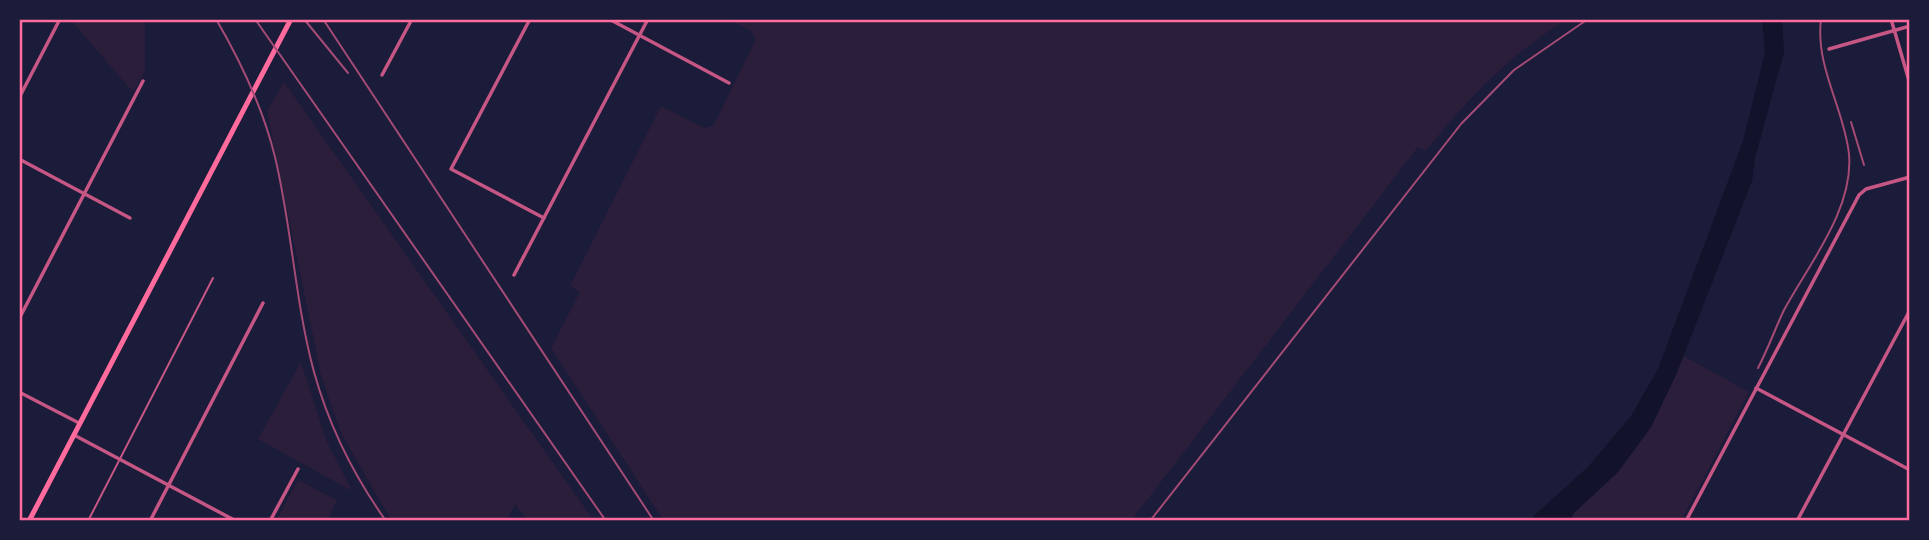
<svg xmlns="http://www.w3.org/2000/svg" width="1929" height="540" font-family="Jost,sans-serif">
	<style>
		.green { fill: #2a1e3b }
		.water { fill: #12122b }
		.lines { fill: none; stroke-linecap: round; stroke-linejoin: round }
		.service { stroke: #c65784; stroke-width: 2 }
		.minor { stroke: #c65784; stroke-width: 3.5 }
		.secondary { stroke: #ff6b9d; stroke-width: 5 }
		.rail { stroke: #a44b75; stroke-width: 2 }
		.neatline { fill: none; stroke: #ff6b9d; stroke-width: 2.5 }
	</style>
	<rect width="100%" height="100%" fill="#1b1b3a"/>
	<g class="green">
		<path d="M 70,19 L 145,19 L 145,71 L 133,92 Z"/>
		<path d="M 728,19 L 1568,19 C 1511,53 1467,99 1426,151 L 1418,147 L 1131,521 L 664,521 L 551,348 L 580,292 L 570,286 L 661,106 L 704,128 L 714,125 L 756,39 L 751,31 Z"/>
		<path d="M 284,82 L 594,521 L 528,521 L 515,504 L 506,521 L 393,521 L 387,513 L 341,433 L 321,375 L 267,111 Z"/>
		<path d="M 1684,356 L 1749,392 L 1681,521 L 1570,521 L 1574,513 L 1618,472 L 1651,427 Z"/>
		<path d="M 301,362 L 326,440 L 352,491 L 258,439 Z"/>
		<path d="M 298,480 L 337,500 L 327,521 L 276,521 Z"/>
	</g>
	<path class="water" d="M 1762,19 L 1782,19 L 1784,52 L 1755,158 L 1752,181 L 1676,375 L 1651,427 L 1618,472 L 1574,513 L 1571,520 L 1528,521 L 1588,467 L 1631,416 L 1658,369 L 1743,141 L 1765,53 Z"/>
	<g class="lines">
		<path class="service" d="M 88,521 L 213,278"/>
		<g class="minor">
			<path d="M 530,19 L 451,169 L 544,218"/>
			<path d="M 609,19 L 729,83"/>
			<path d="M 1891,19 L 1910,84"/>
			<path d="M 1829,49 L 1910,26"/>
			<path d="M 382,75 L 412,19"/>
			<path d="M 19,98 L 60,19"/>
			<path d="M 19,159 L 130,218"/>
			<path d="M 514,275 L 648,19"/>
			<path d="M 19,319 L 143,81"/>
			<path d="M 1756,388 L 1910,470"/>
			<path d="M 19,392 L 79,423"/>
			<path d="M 74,435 L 236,521"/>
			<path d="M 150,521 L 263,303"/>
			<path d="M 270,521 L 298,469"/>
			<path d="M 1686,521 L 1859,195 L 1866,189 L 1910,177"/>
			<path d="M 1797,521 L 1910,310"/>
		</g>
		<path class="secondary" d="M 29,521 L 291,19"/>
		<g class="rail">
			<path d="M 216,19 C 241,62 263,108 275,157 C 292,228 295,302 314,372 C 329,426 354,476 386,521"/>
			<path d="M 255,19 L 606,521"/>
			<path d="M 304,19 L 348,73"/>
			<path d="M 323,19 L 654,521"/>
			<path d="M 1851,122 L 1864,165"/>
			<path d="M 1758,368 C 1768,349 1775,329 1784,310 C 1809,264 1854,209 1849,154 C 1844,108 1815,67 1821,19"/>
			<path d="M 1150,521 L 1461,124 L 1514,70 L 1588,19"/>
		</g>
	</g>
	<rect width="1929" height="540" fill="none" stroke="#1b1b3a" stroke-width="42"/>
	<rect x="21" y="21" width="1887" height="498" class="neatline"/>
</svg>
